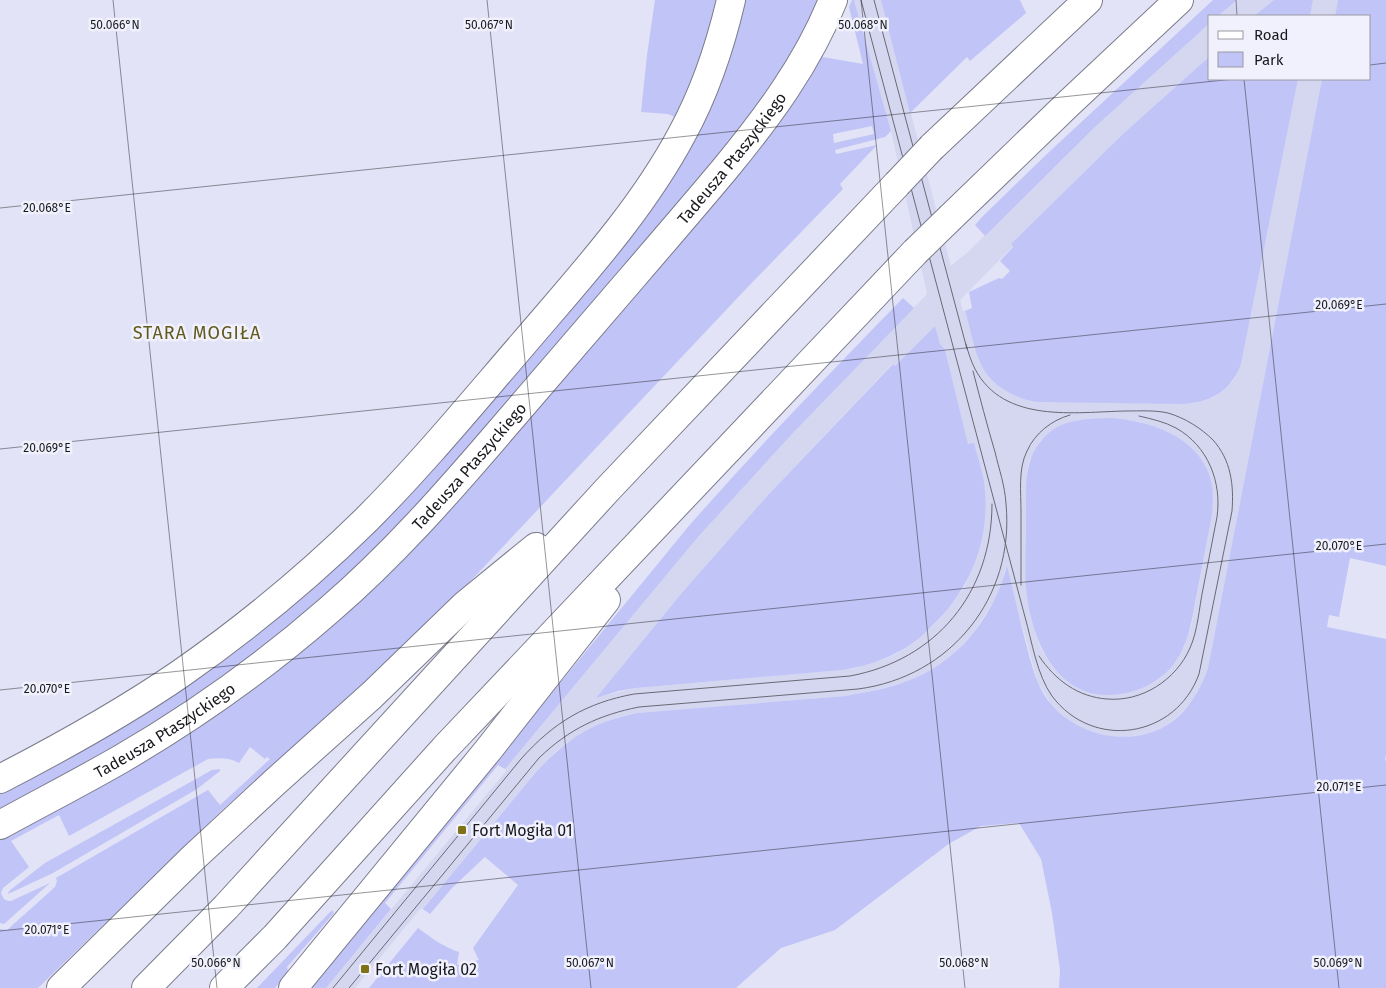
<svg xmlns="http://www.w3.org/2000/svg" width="1386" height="988" font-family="'Fira Sans',sans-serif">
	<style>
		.built { fill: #d5d7f0; fill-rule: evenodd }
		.green { fill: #c1c4f7; fill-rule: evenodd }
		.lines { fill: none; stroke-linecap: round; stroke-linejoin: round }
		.primary-casing { stroke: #7b7c8c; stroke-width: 30 }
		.motorway-casing { stroke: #7b7c8c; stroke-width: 30 }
		.primary { stroke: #fff; stroke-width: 28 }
		.motorway { stroke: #fff; stroke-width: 28 }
		.tram { stroke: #696975; stroke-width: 1 }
		.motorway-bridge-casing { stroke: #7b7c8c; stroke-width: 30; stroke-linecap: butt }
		.motorway-bridge { stroke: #fff; stroke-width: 28 }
		.ticks { fill: none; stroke: #18181e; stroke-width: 1; stroke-opacity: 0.45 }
		.poi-dot { fill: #7f7214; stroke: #f0f1fc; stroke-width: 2 }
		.labels { text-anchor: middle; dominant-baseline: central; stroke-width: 5; stroke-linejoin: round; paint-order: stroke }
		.street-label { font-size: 16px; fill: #18181e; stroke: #f0f1fc }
		.poi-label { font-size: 16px; fill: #18181e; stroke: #f0f1fc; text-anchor: start }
		.neighbourhood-label { font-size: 18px; letter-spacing: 1px; fill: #62591d; stroke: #f0f1fc }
		.ticks-label { font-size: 12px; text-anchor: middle; fill: #18181e; stroke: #f0f1fc; stroke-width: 5; stroke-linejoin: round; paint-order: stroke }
	</style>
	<rect width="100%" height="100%" fill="#e2e3f6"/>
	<g class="built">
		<path d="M 854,0 L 881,0 L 951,266 L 959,259 L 967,253 L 1095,127 L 1210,23 L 1210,56 L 1124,133 L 1011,244 L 1013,246 L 960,300 L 963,311 L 965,311 L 979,360 L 983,368 L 995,381 L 1184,404 L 1196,403 L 1207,400 L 1216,396 L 1223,391 L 1234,380 L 1241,364 L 1298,79 L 1322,79 L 1208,668 L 1202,685 L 1192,701 L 1178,716 L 1164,727 L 1150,733 L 1125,737 L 1109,737 L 1084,730 L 1073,724 L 1053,707 L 1038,683 L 1006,567 L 1002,582 L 995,599 L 974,632 L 952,656 L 926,673 L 907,682 L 872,691 L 846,696 L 637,713 L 619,717 L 604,722 L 569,741 L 554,753 L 537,771 L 423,909 L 421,908 L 355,988 L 326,988 L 506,771 L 505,769 L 698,537 L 792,434 L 927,294 L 891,131 ZM 935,326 L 940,344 L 945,351 L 968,444 L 974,443 L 985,489 L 979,549 L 975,562 L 964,588 L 935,624 L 912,644 L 898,653 L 885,659 L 855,668 L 842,670 L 636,688 L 597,697 L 682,594 L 769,494 L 892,364 L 895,366 ZM 1121,419 L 1141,422 L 1168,432 L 1192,450 L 1205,467 L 1210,477 L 1213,497 L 1212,515 L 1191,627 L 1182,651 L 1169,669 L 1161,678 L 1151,684 L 1140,689 L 1112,695 L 1099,694 L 1078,687 L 1068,682 L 1052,666 L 1041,649 L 1036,636 L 1030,615 L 1026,585 L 1027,470 L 1029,461 L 1040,441 L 1053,430 Z"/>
		<path d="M 1237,0 L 1274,0 L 1254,16 L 1218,16 Z"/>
		<path d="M 1313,0 L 1338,0 L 1335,16 L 1310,16 Z"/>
	</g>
	<g class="green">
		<path d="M 655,0 L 718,0 L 710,35 L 677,118 L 668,114 L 641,112 L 647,55 Z"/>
		<path d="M 744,0 L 819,0 L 790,60 L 763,101 L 726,147 L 464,453 L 407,516 L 357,567 L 302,615 L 234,669 L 176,709 L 107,752 L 0,810 L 0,794 L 53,766 L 201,675 L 558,323 L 635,231 L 674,174 L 698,132 L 722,80 L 738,29 Z"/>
		<path d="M 852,0 L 854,0 L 891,131 L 885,137 L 835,150 L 836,154 L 877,145 L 840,184 L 843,189 L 743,292 L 463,589 L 367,682 L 222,810 L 38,988 L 0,988 L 0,929 L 7,930 L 55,887 L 57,881 L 56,878 L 208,790 L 220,805 L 270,759 L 267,757 L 265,759 L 250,747 L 239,763 C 229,757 219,758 208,759 L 69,836 L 59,815 L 11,841 L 29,867 L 3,888 L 1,893 C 3,899 5,901 11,901 L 50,883 L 4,924 L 0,923 L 0,840 L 82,796 L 158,753 L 235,702 L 411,551 L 466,493 L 697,223 L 781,120 L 822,56 L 823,57 L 863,64 L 849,7 ZM 872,126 L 874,134 L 834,143 L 833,134 Z"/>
		<path d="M 881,0 L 1020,0 L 1026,13 L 970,61 L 967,57 L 910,113 Z"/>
		<path d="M 1213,0 L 1237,0 L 1218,16 L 1210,16 L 1210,23 L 1095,127 L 985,236 L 975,225 L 981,218 L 1048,153 Z"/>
		<path d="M 1274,0 L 1313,0 L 1310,16 L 1254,16 Z"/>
		<path d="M 1338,0 L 1386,0 L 1386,566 L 1350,558 L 1339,617 L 1329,615 L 1327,627 L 1386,639 L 1386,754 L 1385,760 L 1386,761 L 1386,988 L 1059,988 L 1060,970 L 1052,913 L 1041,859 L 1019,823 L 981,826 L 950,843 L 835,930 L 781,948 L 736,988 L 369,988 L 418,928 C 432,938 443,947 459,952 L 457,965 L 479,960 L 473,948 L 518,885 L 485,857 L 452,888 L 430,914 L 423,909 L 537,771 C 568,738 593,722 637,713 L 846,696 C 866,692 886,689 905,682 C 957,664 993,618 1007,566 C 1013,590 1019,615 1025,640 C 1030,658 1034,677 1043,693 C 1070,738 1139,753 1179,716 C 1193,702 1202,686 1208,668 L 1322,79 L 1370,79 L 1370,16 L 1335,16 Z"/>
		<path d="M 1210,56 L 1210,79 L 1298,79 L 1241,364 C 1231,391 1212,402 1184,404 L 1037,402 C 1013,398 988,384 979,360 C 973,345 970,327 965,311 L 972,308 L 969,292 L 999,278 L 1002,279 L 1010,271 L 1000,261 L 1013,247 L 1011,244 L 1124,133 Z"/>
		<path d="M 903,298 L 914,308 L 792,434 L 698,537 L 505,769 L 498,765 L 385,903 L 391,909 L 326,988 L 310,988 L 688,527 C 757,448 830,373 903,298 Z"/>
		<path d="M 935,326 L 940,344 L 945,350 L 968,444 L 974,443 C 978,459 984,475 985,491 C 989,545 969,591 930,628 C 920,638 909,647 896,653 C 879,662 861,667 842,670 L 636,688 L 618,691 L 596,698 L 681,594 L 769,494 L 893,364 L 895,366 Z"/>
		<path d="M 1110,418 C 1148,420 1197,436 1210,477 C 1214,490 1213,502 1212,515 C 1207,541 1202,567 1197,593 C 1193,612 1191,631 1183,648 C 1173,671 1154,686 1130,692 C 1065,709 1034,651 1027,596 C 1024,574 1026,550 1026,528 C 1027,499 1021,464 1041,441 C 1058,419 1084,419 1110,418 Z"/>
		<path d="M 220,769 L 220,771 L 197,789 L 53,873 L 8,894 L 9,891 L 45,863 L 212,770 Z"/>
		<path d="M 332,910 L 334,913 L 287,967 L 288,971 L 275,988 L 257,988 Z"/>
	</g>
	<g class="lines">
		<defs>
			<g id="primary">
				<path d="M 0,779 C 62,747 123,713 180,674 C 246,628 309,576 366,520 C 422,464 472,403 523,344 C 580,277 641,211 682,134 C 705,92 720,47 731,0"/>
				<path id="s1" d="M 0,825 C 40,803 81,782 121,759 C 195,716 265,666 329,610 C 393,555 448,492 502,429 C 545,379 588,329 631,279 C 662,243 693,207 724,170 C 767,118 808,63 833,0"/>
			</g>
			<g id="motorway">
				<path d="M 932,147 L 1088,0"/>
				<path d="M 951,217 L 1068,104 L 1179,0"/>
				<path d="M 61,988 L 193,858 L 275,782 L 372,695 L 465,605 L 536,547"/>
				<path d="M 146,988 L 226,907 L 607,490 L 897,184"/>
				<path d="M 224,988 L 275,937 L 444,749 L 915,252"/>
				<path d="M 293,988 L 489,749 L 606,600"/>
			</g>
		</defs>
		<use href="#primary" class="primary-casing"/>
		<use href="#motorway" class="motorway-casing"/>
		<use href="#primary" class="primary"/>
		<use href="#motorway" class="motorway"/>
		<g class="tram">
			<path d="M 861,0 L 1025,617 C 1032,642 1037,675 1052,696 C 1093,751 1176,738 1199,674 L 1232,511 C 1234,485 1231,460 1213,440 C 1201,428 1185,418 1168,413 C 1155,410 1140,411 1126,411 C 1075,412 1004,424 975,369 C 971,361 968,352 966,344"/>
			<path d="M 874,0 L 967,349"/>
			<path d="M 1021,585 C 1021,560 1021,536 1021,512 C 1021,492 1018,469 1027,451 C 1035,433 1052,420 1070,415"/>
			<path d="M 1039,656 C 1055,680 1078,697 1107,699 C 1142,702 1176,680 1190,648 C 1198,630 1199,608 1203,589 C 1208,565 1212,541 1217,517 C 1222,482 1208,446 1176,428 C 1165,422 1152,419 1139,416"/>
			<path d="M 333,988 L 521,759 C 554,722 586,703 634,694 L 850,676 C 936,660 992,593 992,504"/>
			<path d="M 349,988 L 539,758 C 569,729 599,715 639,707 L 858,689 C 951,677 1015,597 1006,504 C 1005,486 999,469 995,452 C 987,425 980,398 973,371"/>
		</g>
		<defs>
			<g id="motorway-bridge">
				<path d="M 897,184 L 932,147"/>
				<path d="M 915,252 L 951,217"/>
			</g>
		</defs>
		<use href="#motorway-bridge" class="motorway-bridge-casing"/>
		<use href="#motorway-bridge" class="motorway-bridge"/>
	</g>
	<path class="ticks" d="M 113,0 L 217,988M 487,0 L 591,988M 861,0 L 965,988M 1236,0 L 1237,16M 1370,65 L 1386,63M 1244,79 L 1339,988M 0,208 L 1234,79M 0,449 L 1386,304M 0,690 L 1386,544M 0,931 L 1386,785"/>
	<g class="poi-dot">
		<rect x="457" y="825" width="10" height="10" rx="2.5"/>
		<rect x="360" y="964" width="10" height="10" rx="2.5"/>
	</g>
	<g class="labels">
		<g class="street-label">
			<text stroke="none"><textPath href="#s1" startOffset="1000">Tadeusza Ptaszyckiego</textPath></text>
			<text stroke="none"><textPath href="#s1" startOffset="595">Tadeusza Ptaszyckiego</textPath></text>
			<text stroke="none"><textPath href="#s1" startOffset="190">Tadeusza Ptaszyckiego</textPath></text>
		</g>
		<g class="poi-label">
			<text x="472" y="830">Fort Mogiła 01</text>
			<text x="375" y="969">Fort Mogiła 02</text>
		</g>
		<g class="neighbourhood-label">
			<text x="197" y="333">STARA MOGIŁA</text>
		</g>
	</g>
	<g class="ticks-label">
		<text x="115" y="29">50.066°N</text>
		<text x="489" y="29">50.067°N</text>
		<text x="863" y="29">50.068°N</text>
		<text x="47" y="212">20.068°E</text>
		<text x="1339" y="309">20.069°E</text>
		<text x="47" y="452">20.069°E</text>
		<text x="1339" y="550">20.070°E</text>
		<text x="47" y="693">20.070°E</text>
		<text x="1339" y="791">20.071°E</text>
		<text x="47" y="934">20.071°E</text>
		<text x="216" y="967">50.066°N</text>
		<text x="590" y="967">50.067°N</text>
		<text x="964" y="967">50.068°N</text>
		<text x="1338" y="967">50.069°N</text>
	</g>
	<rect x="1208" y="15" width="162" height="65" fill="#f0f1fc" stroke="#9a9aa3"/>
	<rect x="1218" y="31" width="25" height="8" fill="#ffffff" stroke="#9a9aa3"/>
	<text x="1254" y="40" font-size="15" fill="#18181e">Road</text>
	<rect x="1218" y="52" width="25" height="15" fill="#c1c4f7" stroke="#9a9aa3"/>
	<text x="1254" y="65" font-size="15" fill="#18181e">Park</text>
</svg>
